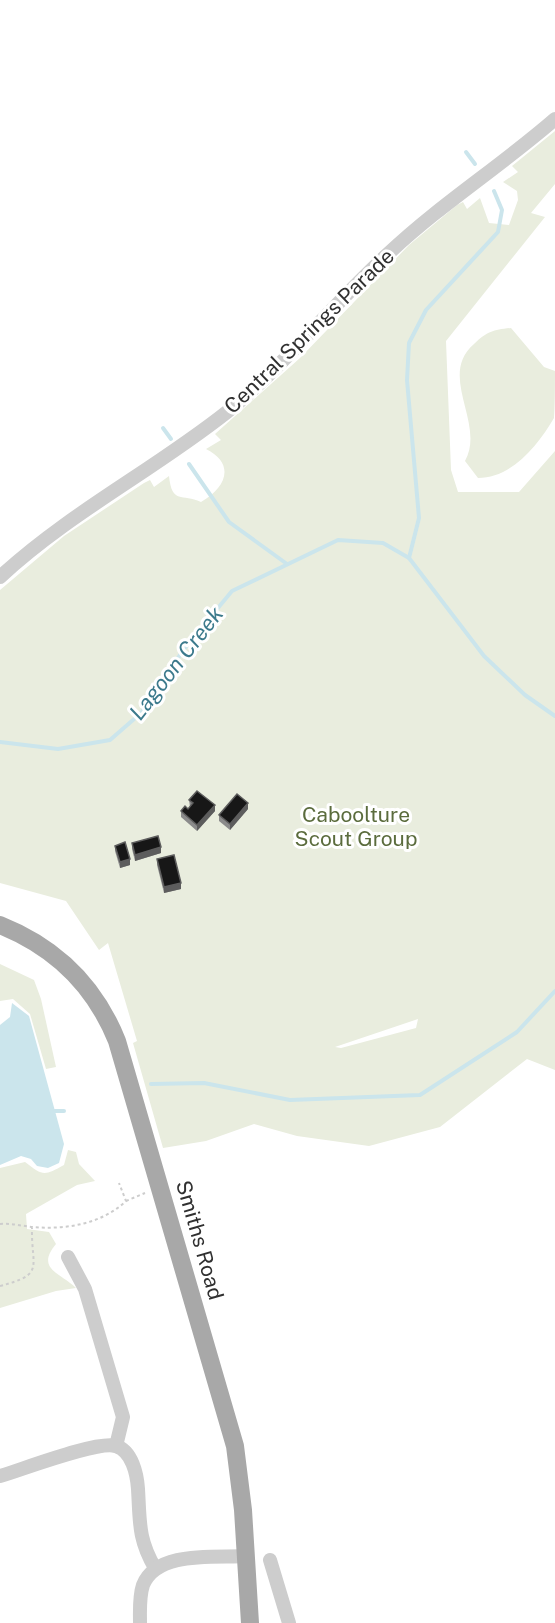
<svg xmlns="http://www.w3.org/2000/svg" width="555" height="1623" font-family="'Public Sans',sans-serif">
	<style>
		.green { fill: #e9edde; fill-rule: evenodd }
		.water { fill: #cbe5ec }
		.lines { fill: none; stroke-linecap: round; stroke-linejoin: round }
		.stream { stroke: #cbe5ec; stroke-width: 4 }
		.path { stroke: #cdcdcd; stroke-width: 2; stroke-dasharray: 3 3; stroke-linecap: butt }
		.minor { stroke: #cdcdcd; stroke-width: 14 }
		.major { stroke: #a8a8a8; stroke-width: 18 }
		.wall { fill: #8b8b8b }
		.shaded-wall { fill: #5d5d5d }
		.building { fill: #171717; stroke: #5d5d5d; stroke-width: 1.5 }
		.labels { text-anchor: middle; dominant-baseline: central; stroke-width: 6; stroke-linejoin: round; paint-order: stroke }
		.street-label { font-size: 21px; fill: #303030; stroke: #fff }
		.park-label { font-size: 21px; fill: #5b6c3d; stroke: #fff }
		.water-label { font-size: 22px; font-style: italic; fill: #3c7a8c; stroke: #fff }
	</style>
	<rect width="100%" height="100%" fill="#fff"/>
	<g class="green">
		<path d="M 555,131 L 555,184 L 531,213 L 545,217 L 446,341 L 451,470 L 458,492 L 519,492 L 555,451 L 555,1070 L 527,1059 L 440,1127 L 369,1146 L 297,1136 L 254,1124 L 206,1141 L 163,1148 L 133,1043 L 137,1041 L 108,943 L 99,950 L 66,901 L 0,883 L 0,590 L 64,536 L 144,483 L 150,480 L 154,487 L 169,476 C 172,505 182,493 201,502 C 226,488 236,464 206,449 L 221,440 L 215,434 L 300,358 L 409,245 L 457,205 L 463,202 L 467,209 L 480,198 L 489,223 L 509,225 L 518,200 L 517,191 L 503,182 L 518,172 L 512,166 ZM 418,1019 L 416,1028 L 341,1048 L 335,1047 Z"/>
		<path d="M 511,328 L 544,367 L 555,371 C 555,381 555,410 554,418 C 538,445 512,478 478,478 L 465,461 C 486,423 437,376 474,344 C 488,331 493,330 511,328 Z"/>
		<path d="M 0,964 L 34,980 L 41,999 L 56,1067 L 46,1069 L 30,1014 L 13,999 L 0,1001 Z"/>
		<path d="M 68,1150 L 76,1152 L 79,1164 L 95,1181 L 77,1185 L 26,1214 L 27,1229 L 49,1232 L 56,1244 C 35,1269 61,1273 76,1288 L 56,1291 L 0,1308 L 0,1168 L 25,1162 C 43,1176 44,1176 64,1165 Z"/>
	</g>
	<path class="water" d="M 12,1003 L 29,1016 L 64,1144 L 59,1163 L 48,1168 L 37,1166 L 31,1159 L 21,1156 L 0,1165 L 0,1025 L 10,1017 Z"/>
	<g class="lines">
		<g class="stream">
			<path d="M 466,152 L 475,164"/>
			<path d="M 163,428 L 171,439"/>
			<path d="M 189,464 L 229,522 L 287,564"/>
			<path d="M 409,558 L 419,518 L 407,380 L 409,343 L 426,310 L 498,232 L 502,210 L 494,191"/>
			<path d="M 0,742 L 58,749 L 110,740 L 141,713 L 184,649 L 232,591 L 338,540 L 383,543 L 409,558 L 484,656 L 525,695 L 555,716"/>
			<path d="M 151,1084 L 204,1083 L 290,1100 L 420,1095 L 517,1032 L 555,991"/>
			<path d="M 52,1111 L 64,1111"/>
		</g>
		<g class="path">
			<path d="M 126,1201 L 145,1193"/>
			<path d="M 0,1224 C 11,1223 22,1226 33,1227 C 65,1230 102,1224 126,1201 L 119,1183"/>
			<path d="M 0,1286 C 46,1274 31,1268 32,1228"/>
		</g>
		<g class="minor">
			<path d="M 0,577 C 69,513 154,470 227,412 C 286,364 333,304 389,253 C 441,204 501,166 555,119"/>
			<path d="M 68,1257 L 85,1289 L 123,1417 L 116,1446"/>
			<path d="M 0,1476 C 21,1470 98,1440 116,1446 C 132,1451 137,1474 138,1489 C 140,1522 138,1539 155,1568"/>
			<path d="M 270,1560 L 289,1623"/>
			<path d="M 140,1623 C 140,1611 139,1597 143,1585 C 157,1550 216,1558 246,1556"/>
		</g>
		<path class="major" d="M 0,925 C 55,947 95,986 117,1041 L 235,1446 L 243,1510 L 250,1623"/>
	</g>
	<g class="wall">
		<path d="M 189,800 L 215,811 L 197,831 L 181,817 L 181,811 L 188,809 L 190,807 Z"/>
		<path d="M 248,809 L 230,830 L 219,821 L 219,815 Z"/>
		<path d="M 132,843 L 161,853 L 135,861 L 132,849 Z"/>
		<path d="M 115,846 L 130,865 L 120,868 L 115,851 Z"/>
		<path d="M 157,859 L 181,889 L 164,893 L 157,865 Z"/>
	</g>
	<g class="shaded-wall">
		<path d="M 248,803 L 248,809 L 230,830 L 230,824 Z"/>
		<path d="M 215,805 L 215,811 L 197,831 L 197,825 Z"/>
		<path d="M 161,847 L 161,853 L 135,861 L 135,855 Z"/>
		<path d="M 130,859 L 130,865 L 120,868 L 120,862 Z"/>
		<path d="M 181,883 L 181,889 L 164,893 L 164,887 Z"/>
	</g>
	<g class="building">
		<path d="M 197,791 L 215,805 L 197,825 L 181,811 L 185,806 L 188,809 L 193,803 L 189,800 Z"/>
		<path d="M 237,794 L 248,803 L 230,824 L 219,815 Z"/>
		<path d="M 158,836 L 161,847 L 135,855 L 132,843 Z"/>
		<path d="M 125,842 L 130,859 L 120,862 L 115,846 Z"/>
		<path d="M 174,855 L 181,883 L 164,887 L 157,859 Z"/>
	</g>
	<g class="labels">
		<g class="street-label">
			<text transform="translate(309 331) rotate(-44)">Central Springs Parade</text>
			<text transform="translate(200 1240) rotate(74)">Smiths Road</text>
		</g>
		<g class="park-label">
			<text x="356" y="814">Caboolture<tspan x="356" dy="24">Scout Group</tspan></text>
		</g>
		<g class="water-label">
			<text transform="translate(176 663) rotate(-52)">Lagoon Creek</text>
		</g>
	</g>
</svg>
